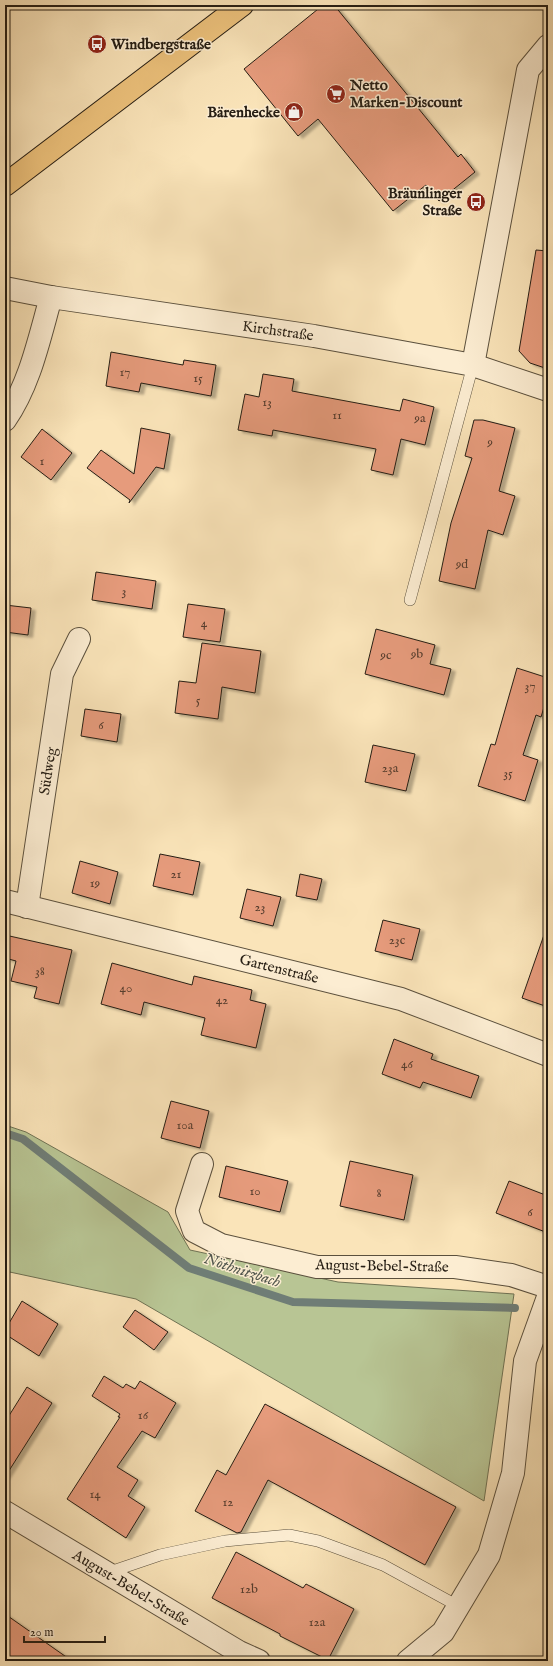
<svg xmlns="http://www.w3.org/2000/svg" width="553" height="1666" font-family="'IM FELL English',serif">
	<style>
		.green { fill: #b8c594; stroke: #6f7254 }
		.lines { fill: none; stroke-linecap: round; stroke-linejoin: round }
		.stream { stroke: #6f7d76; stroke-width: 8 }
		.building { fill: #e69b7c; stroke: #261e14; filter: url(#shadow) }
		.service-casing { stroke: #5b503d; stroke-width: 12 }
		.minor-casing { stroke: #5b503d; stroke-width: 24 }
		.primary-casing { stroke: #261e14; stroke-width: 24 }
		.service { stroke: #fcedd2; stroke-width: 11 }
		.minor { stroke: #fcedd2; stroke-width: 22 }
		.primary { stroke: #edc27c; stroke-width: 22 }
		.labels { text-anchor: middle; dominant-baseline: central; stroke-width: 3; stroke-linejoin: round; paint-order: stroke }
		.number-label { font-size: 13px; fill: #563d2e }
		.poi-label { font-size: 15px; font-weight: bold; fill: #261e14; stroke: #fcedd2; text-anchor: start }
		.street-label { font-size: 15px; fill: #261e14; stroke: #fcedd2 }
		.water-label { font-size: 16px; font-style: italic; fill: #51564d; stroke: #fcedd2 }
	</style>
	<defs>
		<filter id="shadow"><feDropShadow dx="4.5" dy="2.5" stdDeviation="1" flood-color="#0004"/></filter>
	</defs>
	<rect width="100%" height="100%" fill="#fae4b9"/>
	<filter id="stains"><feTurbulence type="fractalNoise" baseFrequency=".005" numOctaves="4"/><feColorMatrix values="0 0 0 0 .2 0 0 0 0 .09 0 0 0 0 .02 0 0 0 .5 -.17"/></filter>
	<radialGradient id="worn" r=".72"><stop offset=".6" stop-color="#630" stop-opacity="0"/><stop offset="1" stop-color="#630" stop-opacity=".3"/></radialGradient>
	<path class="green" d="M 5,1125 L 26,1132 L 168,1212 L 190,1250 L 338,1282 L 514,1294 L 484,1501 L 136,1299 L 5,1271 Z"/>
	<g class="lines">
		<path class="stream" d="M 5,1133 L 23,1139 L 189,1268 L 293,1302 L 515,1308"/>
	</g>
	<g class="building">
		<path d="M 323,5 L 334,5 L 458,157 L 461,154 L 475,172 L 439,201 L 426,185 L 393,211 L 318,119 L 298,136 L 244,69 Z"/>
		<path d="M 536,250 L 548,251 L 548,369 L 530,363 L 519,351 Z"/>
		<path d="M 111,352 L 183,365 L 184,360 L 216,365 L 211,396 L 141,383 L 139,392 L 106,386 Z"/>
		<path d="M 263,374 L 294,379 L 292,391 L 400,411 L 403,399 L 434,407 L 425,445 L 401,439 L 393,475 L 371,470 L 376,449 L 273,430 L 272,436 L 238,430 L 245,394 L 259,397 Z"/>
		<path d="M 474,420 L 483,420 L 515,428 L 499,491 L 515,496 L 503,535 L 488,530 L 475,589 L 439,581 L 451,523 L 472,458 L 465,456 Z"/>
		<path d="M 141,428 L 170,434 L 164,469 L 156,467 L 129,503 L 130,500 L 87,468 L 101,450 L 134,474 Z"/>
		<path d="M 42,429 L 72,453 L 51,480 L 21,457 Z"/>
		<path d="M 96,572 L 156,581 L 152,609 L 92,600 Z"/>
		<path d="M 188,604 L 225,609 L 220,642 L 183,637 Z"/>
		<path d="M 5,605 L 31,608 L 28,635 L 5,632 Z"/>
		<path d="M 376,629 L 435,645 L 430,664 L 451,669 L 444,695 L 365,674 Z"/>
		<path d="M 202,643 L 261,651 L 255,693 L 222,687 L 218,719 L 175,713 L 179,681 L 196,683 Z"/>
		<path d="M 517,668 L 548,678 L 548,694 L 541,717 L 536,715 L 523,755 L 538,760 L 525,801 L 478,786 L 491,744 L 495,745 Z"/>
		<path d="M 85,709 L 121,714 L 117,742 L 81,736 Z"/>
		<path d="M 373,745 L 415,754 L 406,791 L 365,782 Z"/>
		<path d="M 160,854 L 200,862 L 193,895 L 153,886 Z"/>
		<path d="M 80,861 L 118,872 L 110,904 L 72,893 Z"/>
		<path d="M 300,874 L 322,879 L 317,900 L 296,896 Z"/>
		<path d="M 247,889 L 281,897 L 273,926 L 240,918 Z"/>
		<path d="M 383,920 L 420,929 L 412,960 L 375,951 Z"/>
		<path d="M 545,932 L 548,933 L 548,1007 L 522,998 Z"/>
		<path d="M 5,935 L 72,950 L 59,1004 L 34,998 L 37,987 L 11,981 L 16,961 L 5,958 Z"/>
		<path d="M 112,963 L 192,985 L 194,976 L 252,990 L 250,1000 L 266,1004 L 256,1048 L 201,1035 L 205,1018 L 144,1002 L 141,1015 L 101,1004 Z"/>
		<path d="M 394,1039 L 433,1054 L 431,1059 L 479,1076 L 471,1098 L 423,1082 L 420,1088 L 382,1074 Z"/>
		<path d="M 171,1101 L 209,1111 L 200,1148 L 161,1138 Z"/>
		<path d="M 350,1161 L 413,1175 L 404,1220 L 340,1206 Z"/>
		<path d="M 226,1166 L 288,1181 L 280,1212 L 219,1197 Z"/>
		<path d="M 509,1181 L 548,1196 L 548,1233 L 496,1213 Z"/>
		<path d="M 22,1301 L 58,1324 L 39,1356 L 5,1334 L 5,1330 Z"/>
		<path d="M 135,1310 L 168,1332 L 154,1350 L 123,1327 Z"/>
		<path d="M 104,1376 L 123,1388 L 126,1384 L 135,1389 L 140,1381 L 176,1403 L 155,1438 L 142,1431 L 117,1467 L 138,1480 L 128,1496 L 145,1507 L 126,1538 L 67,1499 L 120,1417 L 118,1417 L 120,1414 L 92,1396 Z"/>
		<path d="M 27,1387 L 52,1403 L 5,1477 L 5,1422 Z"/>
		<path d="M 265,1404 L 456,1507 L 425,1565 L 268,1480 L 241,1532 L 237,1533 L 195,1511 L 217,1470 L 226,1475 Z"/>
		<path d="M 236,1552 L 303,1588 L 306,1584 L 354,1609 L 328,1660 L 280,1636 L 280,1634 L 212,1598 Z"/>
		<path d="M 5,1614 L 72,1661 L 5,1661 Z"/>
	</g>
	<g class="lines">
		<defs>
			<g id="service">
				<path d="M 410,600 L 473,365"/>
				<path d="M 107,1573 L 160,1555 L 225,1541 L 289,1535 L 318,1541 L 383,1565 L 458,1606"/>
			</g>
			<g id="minor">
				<path d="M 5,288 L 51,297 L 314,336 L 473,365 L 548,390"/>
				<path d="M 473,365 L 528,70 L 548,46"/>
				<path d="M 5,420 C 30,384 39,339 51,297"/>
				<path d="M 5,901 L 401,999 L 548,1055"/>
				<path d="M 27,907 L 62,674 L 79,639"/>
				<path d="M 202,1164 L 187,1211 L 194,1231 L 221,1245 L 317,1267 L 455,1267 L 511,1275 L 548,1287"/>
				<path d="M 5,1512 L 239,1652 L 259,1661"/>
				<path d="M 408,1661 L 443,1632 L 489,1555 L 513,1473 L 525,1361 L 548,1297"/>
			</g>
			<path id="primary" d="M 5,185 L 242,5"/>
		</defs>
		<use href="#service" class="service-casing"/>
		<use href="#minor" class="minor-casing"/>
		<use href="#primary" class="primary-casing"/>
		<use href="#service" class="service"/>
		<use href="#minor" class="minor"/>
		<use href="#primary" class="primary"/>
	</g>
	<defs>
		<symbol id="bus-disc" viewBox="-11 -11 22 22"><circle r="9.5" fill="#8f2418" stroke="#fcedd2"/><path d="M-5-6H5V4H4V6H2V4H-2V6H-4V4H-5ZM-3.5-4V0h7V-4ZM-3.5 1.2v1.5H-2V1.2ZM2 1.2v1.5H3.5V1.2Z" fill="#fff"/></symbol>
		<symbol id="supermarket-disc" viewBox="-11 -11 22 22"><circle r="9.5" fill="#8f2418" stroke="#fcedd2"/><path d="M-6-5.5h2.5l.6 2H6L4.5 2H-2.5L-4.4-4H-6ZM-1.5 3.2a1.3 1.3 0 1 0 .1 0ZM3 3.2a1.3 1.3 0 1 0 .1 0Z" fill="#fff"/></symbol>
		<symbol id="shop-disc" viewBox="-11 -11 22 22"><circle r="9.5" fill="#8f2418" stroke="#fcedd2"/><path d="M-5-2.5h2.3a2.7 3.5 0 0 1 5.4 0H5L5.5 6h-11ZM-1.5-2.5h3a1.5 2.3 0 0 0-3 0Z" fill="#fff"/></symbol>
	</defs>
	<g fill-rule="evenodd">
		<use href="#bus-disc" x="86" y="33" width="22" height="22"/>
		<use href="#supermarket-disc" x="325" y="83" width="22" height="22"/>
		<use href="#shop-disc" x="283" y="101" width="22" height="22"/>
		<use href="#bus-disc" x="465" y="191" width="22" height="22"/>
	</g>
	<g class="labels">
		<g class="number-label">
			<text x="125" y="372">17</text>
			<text x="198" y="378">15</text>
			<text x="267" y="402">13</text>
			<text x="337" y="415">11</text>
			<text x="420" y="418">9a</text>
			<text x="490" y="442">9</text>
			<text x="42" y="461">1</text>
			<text x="462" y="564">9d</text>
			<text x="124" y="591">3</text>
			<text x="204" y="623">4</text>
			<text x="417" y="654">9b</text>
			<text x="386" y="655">9c</text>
			<text x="530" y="686">37</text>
			<text x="198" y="700">5</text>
			<text x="101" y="725">6</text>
			<text x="390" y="768">23a</text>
			<text x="508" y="773">35</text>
			<text x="176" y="874">21</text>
			<text x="95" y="883">19</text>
			<text x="260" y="907">23</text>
			<text x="397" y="940">23c</text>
			<text x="40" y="971">38</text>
			<text x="126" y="988">40</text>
			<text x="222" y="1000">42</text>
			<text x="407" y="1064">46</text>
			<text x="185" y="1125">10a</text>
			<text x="255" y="1191">10</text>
			<text x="379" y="1193">8</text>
			<text x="530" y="1212">6</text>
			<text x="143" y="1415">16</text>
			<text x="95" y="1494">14</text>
			<text x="228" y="1502">12</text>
			<text x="249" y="1589">12b</text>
			<text x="317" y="1622">12a</text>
		</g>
		<g class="poi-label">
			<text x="111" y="44">Windbergstraße</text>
			<text x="350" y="85">Netto<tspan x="350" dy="17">Marken-Discount</tspan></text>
			<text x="280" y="112" text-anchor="end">Bärenhecke</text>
			<text x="462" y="193" text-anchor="end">Bräunlinger<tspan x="462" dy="17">Straße</tspan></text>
		</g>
		<g class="street-label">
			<text transform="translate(278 331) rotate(8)">Kirchstraße</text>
			<text transform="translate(48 771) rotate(-81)">Südweg</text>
			<text transform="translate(279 969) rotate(14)">Gartenstraße</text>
			<text transform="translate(382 1266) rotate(1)">August-Bebel-Straße</text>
			<text transform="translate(131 1588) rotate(31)">August-Bebel-Straße</text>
		</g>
		<g class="water-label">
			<text transform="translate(242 1271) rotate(18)">Nöthnitzbach</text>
		</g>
	</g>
	<rect width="553" height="1666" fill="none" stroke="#fae4b9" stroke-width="20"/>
	<rect x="6" y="6" width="541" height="1654" fill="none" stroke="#261e14" stroke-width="2"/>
	<rect x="10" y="10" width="533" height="1646" fill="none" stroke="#261e14"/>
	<path d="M24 1636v6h81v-6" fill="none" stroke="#261e14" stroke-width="2"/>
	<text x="30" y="1636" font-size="12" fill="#261e14" stroke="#fcedd2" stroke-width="3" paint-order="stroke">20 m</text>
	<rect width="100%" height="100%" filter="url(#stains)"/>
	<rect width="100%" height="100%" fill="url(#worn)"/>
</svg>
